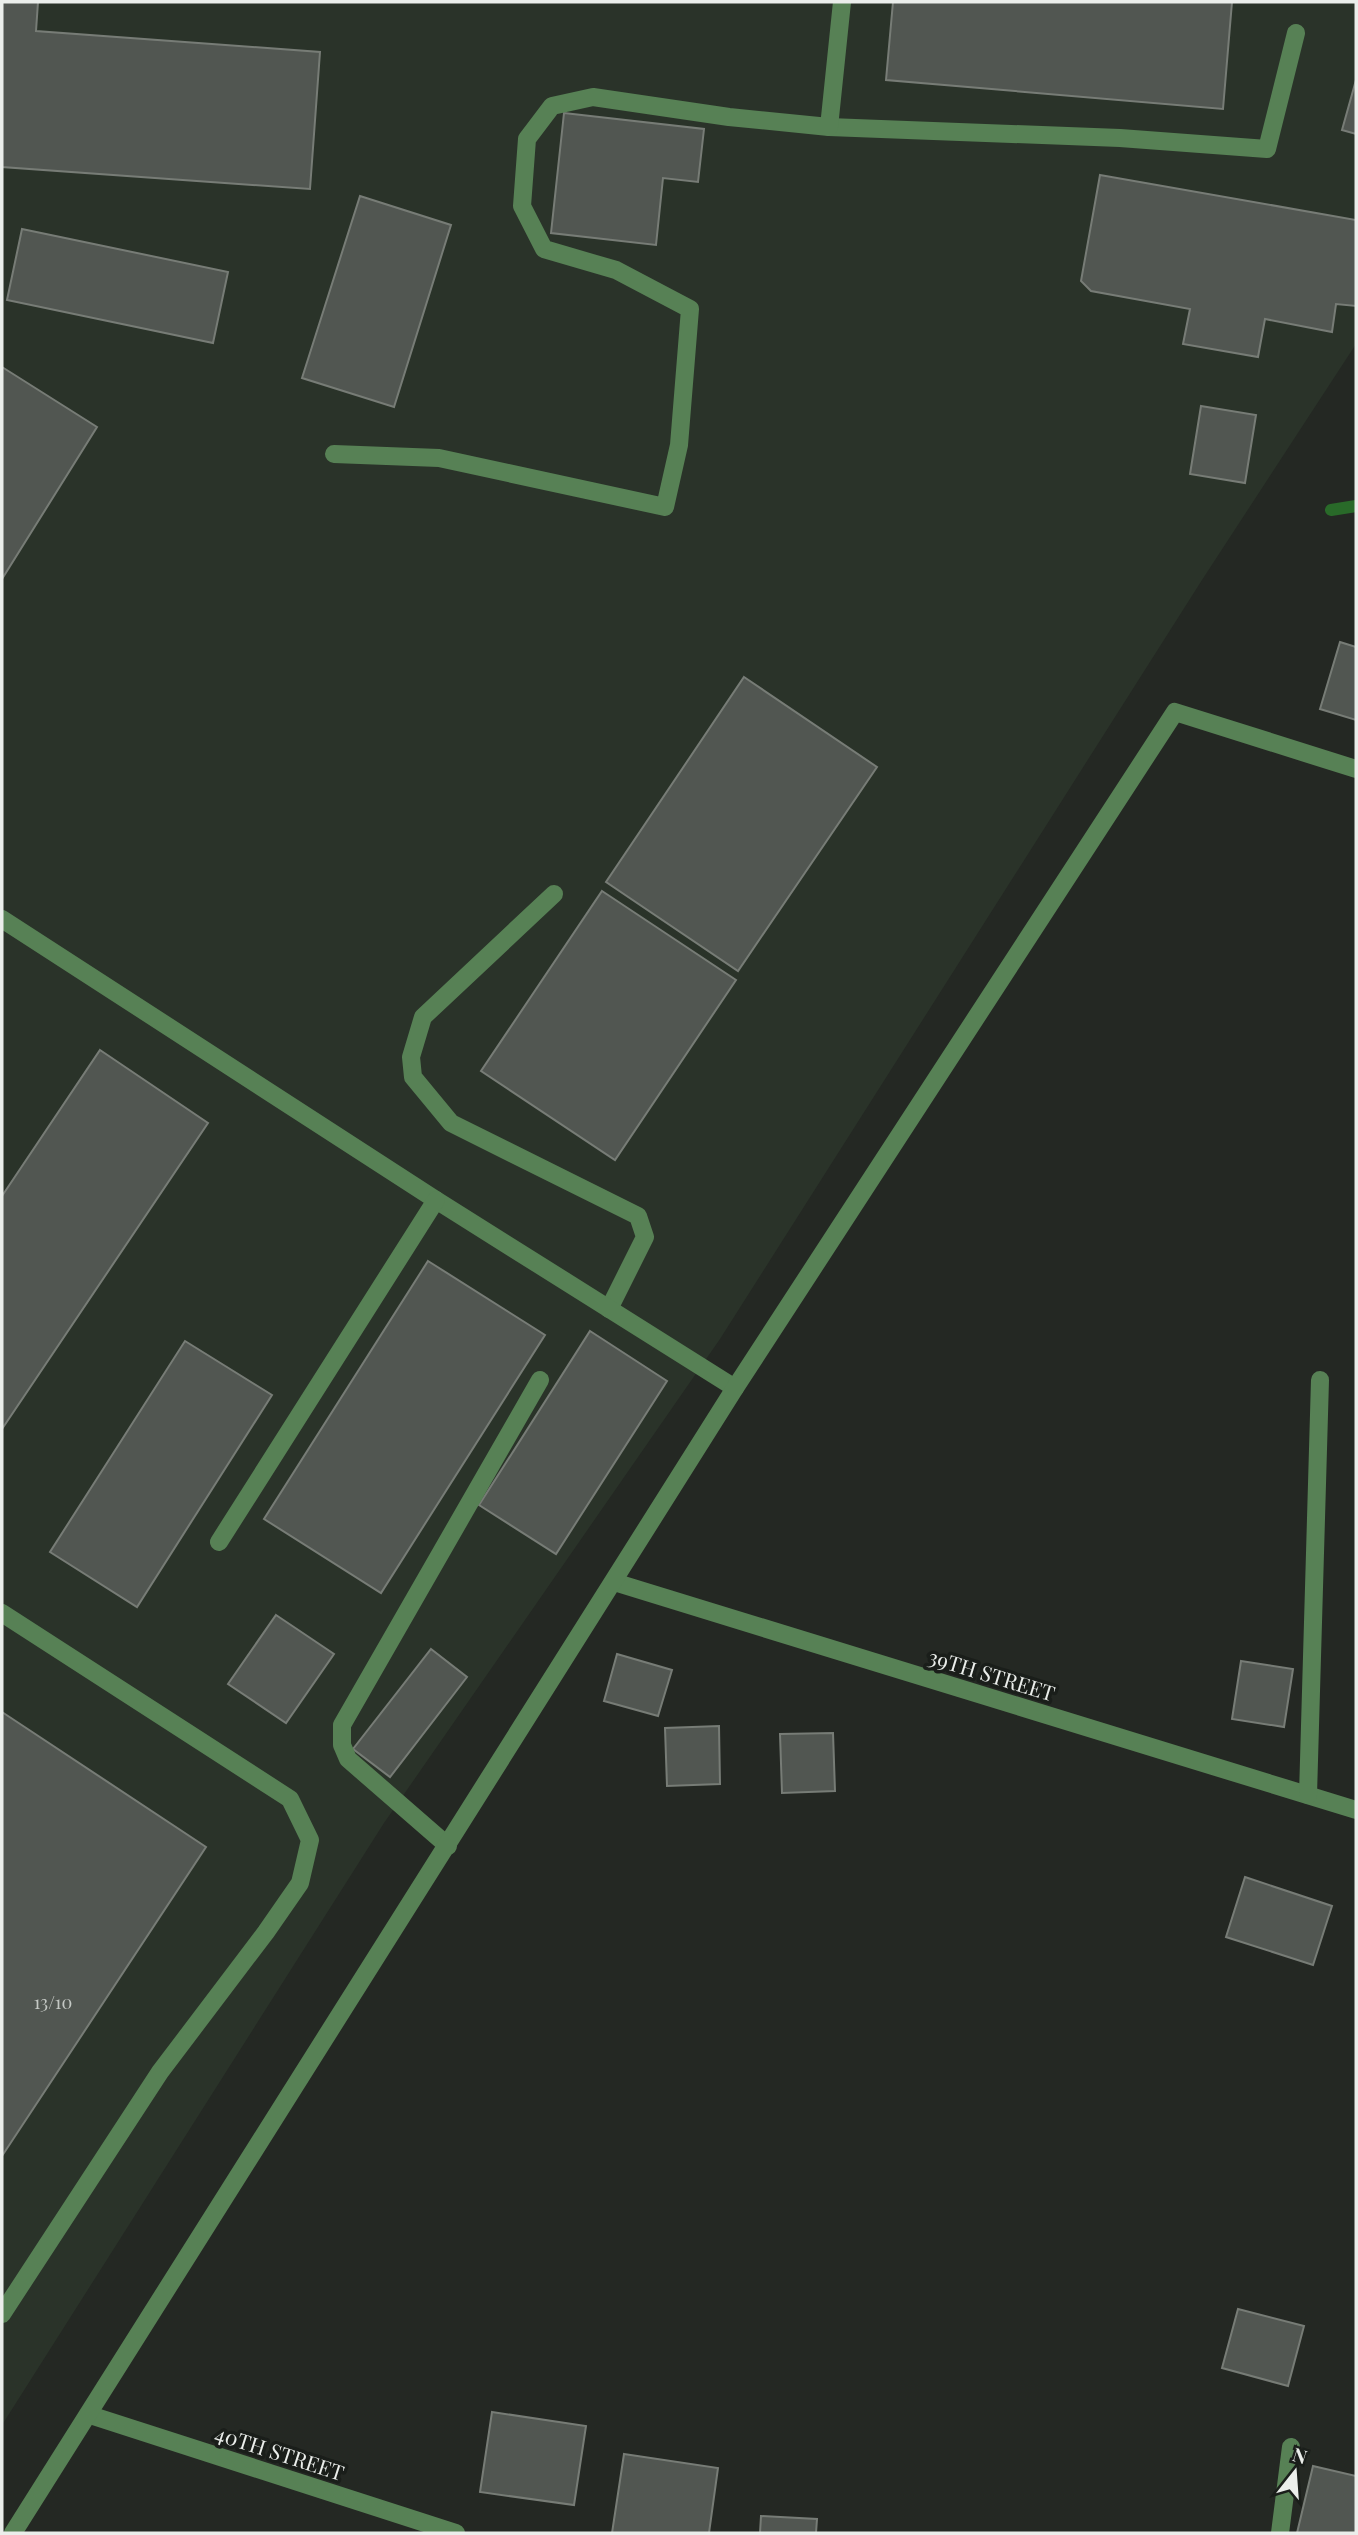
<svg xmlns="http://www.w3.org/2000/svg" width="1358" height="2535" font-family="'Playfair Display',serif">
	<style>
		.built { fill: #2a3329 }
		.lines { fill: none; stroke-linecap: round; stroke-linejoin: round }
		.stream { stroke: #296a29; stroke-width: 12 }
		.building { fill: #515651; stroke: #777c76; stroke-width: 2 }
		.minor { stroke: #578155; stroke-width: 18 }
		.labels { text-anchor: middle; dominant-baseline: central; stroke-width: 7; stroke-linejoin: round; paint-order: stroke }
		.number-label { font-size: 18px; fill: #c4c8c4 }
		.street-label { font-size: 21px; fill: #ebeeeb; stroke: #1a1e1a }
	</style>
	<rect width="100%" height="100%" fill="#242823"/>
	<path class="built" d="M 2,2 L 1356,2 L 1356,344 L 1202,580 L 720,1339 L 384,1823 L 2,2425 Z"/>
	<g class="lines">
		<path class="stream" d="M 1331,510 L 1356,506"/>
	</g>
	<g class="building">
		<path d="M 2,2 L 38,2 L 36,31 L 320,52 L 310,189 L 2,167 Z"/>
		<path d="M 893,2 L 1232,2 L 1223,109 L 886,80 Z"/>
		<path d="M 1356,80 L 1356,134 L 1342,130 Z"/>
		<path d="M 564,113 L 704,129 L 698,182 L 663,178 L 656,245 L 551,233 Z"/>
		<path d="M 1100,175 L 1356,220 L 1356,306 L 1336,304 L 1332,332 L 1265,319 L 1258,357 L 1183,344 L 1190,309 L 1091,291 L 1081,281 Z"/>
		<path d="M 360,196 L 451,225 L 394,407 L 302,378 Z"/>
		<path d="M 22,229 L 228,272 L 213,343 L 7,300 Z"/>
		<path d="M 2,367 L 97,427 L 2,579 Z"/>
		<path d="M 1201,406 L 1256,415 L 1245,483 L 1190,474 Z"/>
		<path d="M 1340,642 L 1356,647 L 1356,720 L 1320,709 Z"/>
		<path d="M 744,677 L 877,767 L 738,971 L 606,882 Z"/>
		<path d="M 602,891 L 736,980 L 615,1160 L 481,1071 Z"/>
		<path d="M 100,1050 L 208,1123 L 2,1429 L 2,1196 Z"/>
		<path d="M 428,1261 L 545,1335 L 381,1593 L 264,1519 Z"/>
		<path d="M 590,1331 L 667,1381 L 556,1554 L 479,1505 Z"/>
		<path d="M 185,1341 L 272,1395 L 137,1607 L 50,1552 Z"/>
		<path d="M 276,1615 L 334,1654 L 286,1723 L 228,1684 Z"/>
		<path d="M 431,1649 L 467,1677 L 390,1777 L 353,1749 Z"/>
		<path d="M 617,1654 L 672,1670 L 658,1716 L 604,1701 Z"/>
		<path d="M 1241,1661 L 1293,1669 L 1284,1727 L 1232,1719 Z"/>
		<path d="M 2,1712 L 206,1847 L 2,2156 Z"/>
		<path d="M 719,1726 L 720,1784 L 667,1786 L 665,1728 Z"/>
		<path d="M 833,1733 L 835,1791 L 782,1793 L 780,1734 Z"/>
		<path d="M 1245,1877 L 1332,1906 L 1313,1965 L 1226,1937 Z"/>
		<path d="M 1238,2309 L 1304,2326 L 1288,2386 L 1222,2368 Z"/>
		<path d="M 492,2412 L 586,2426 L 574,2505 L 480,2492 Z"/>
		<path d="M 624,2454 L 718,2468 L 709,2533 L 612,2533 Z"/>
		<path d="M 1313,2466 L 1356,2476 L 1356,2533 L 1297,2533 Z"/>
		<path d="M 761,2516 L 817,2519 L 816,2533 L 760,2533 Z"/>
	</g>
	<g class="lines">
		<g class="minor">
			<path d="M 829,127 L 1120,138 L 1267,149 L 1296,33"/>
			<path d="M 334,454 L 439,458 L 665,507 L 679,445 L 690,309 L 616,270 L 544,249 L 522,206 L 527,139 L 552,106 L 593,97 L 729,117 L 829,127 L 842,2"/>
			<path d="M 554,894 L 423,1017 L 411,1057 L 413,1077 L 451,1123 L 638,1216 L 645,1237 L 609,1309"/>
			<path d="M 2,919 L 436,1200 L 735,1388"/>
			<path d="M 219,1542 L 436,1200"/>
			<path d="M 614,1582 L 1356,1810"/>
			<path d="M 2,1613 L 290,1799 L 310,1840 L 300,1883 L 266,1932 L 160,2072 L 2,2314"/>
			<path d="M 1308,1795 L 1320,1380"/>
			<path d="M 448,1846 L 348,1759 L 342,1745 L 342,1725 L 540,1380"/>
			<path d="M 90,2415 L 456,2533"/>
			<path d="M 13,2533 L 735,1388 L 1175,712 L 1356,769"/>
			<path d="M 1280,2533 L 1291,2447"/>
		</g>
	</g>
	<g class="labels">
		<g class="number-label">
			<text x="53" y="2002">13/10</text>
		</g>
		<g class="street-label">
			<text transform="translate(992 1674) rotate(17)">39TH STREET</text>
			<text transform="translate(280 2452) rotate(18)">40TH STREET</text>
		</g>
	</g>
	<rect width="1358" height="2535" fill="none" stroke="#ebeeeb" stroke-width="7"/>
	<g transform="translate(1295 2472) rotate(17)" stroke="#1a1e1a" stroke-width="5" paint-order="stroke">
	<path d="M0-5L12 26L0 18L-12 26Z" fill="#ebeeeb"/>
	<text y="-10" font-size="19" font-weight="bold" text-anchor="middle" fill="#ebeeeb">N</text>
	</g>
</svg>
